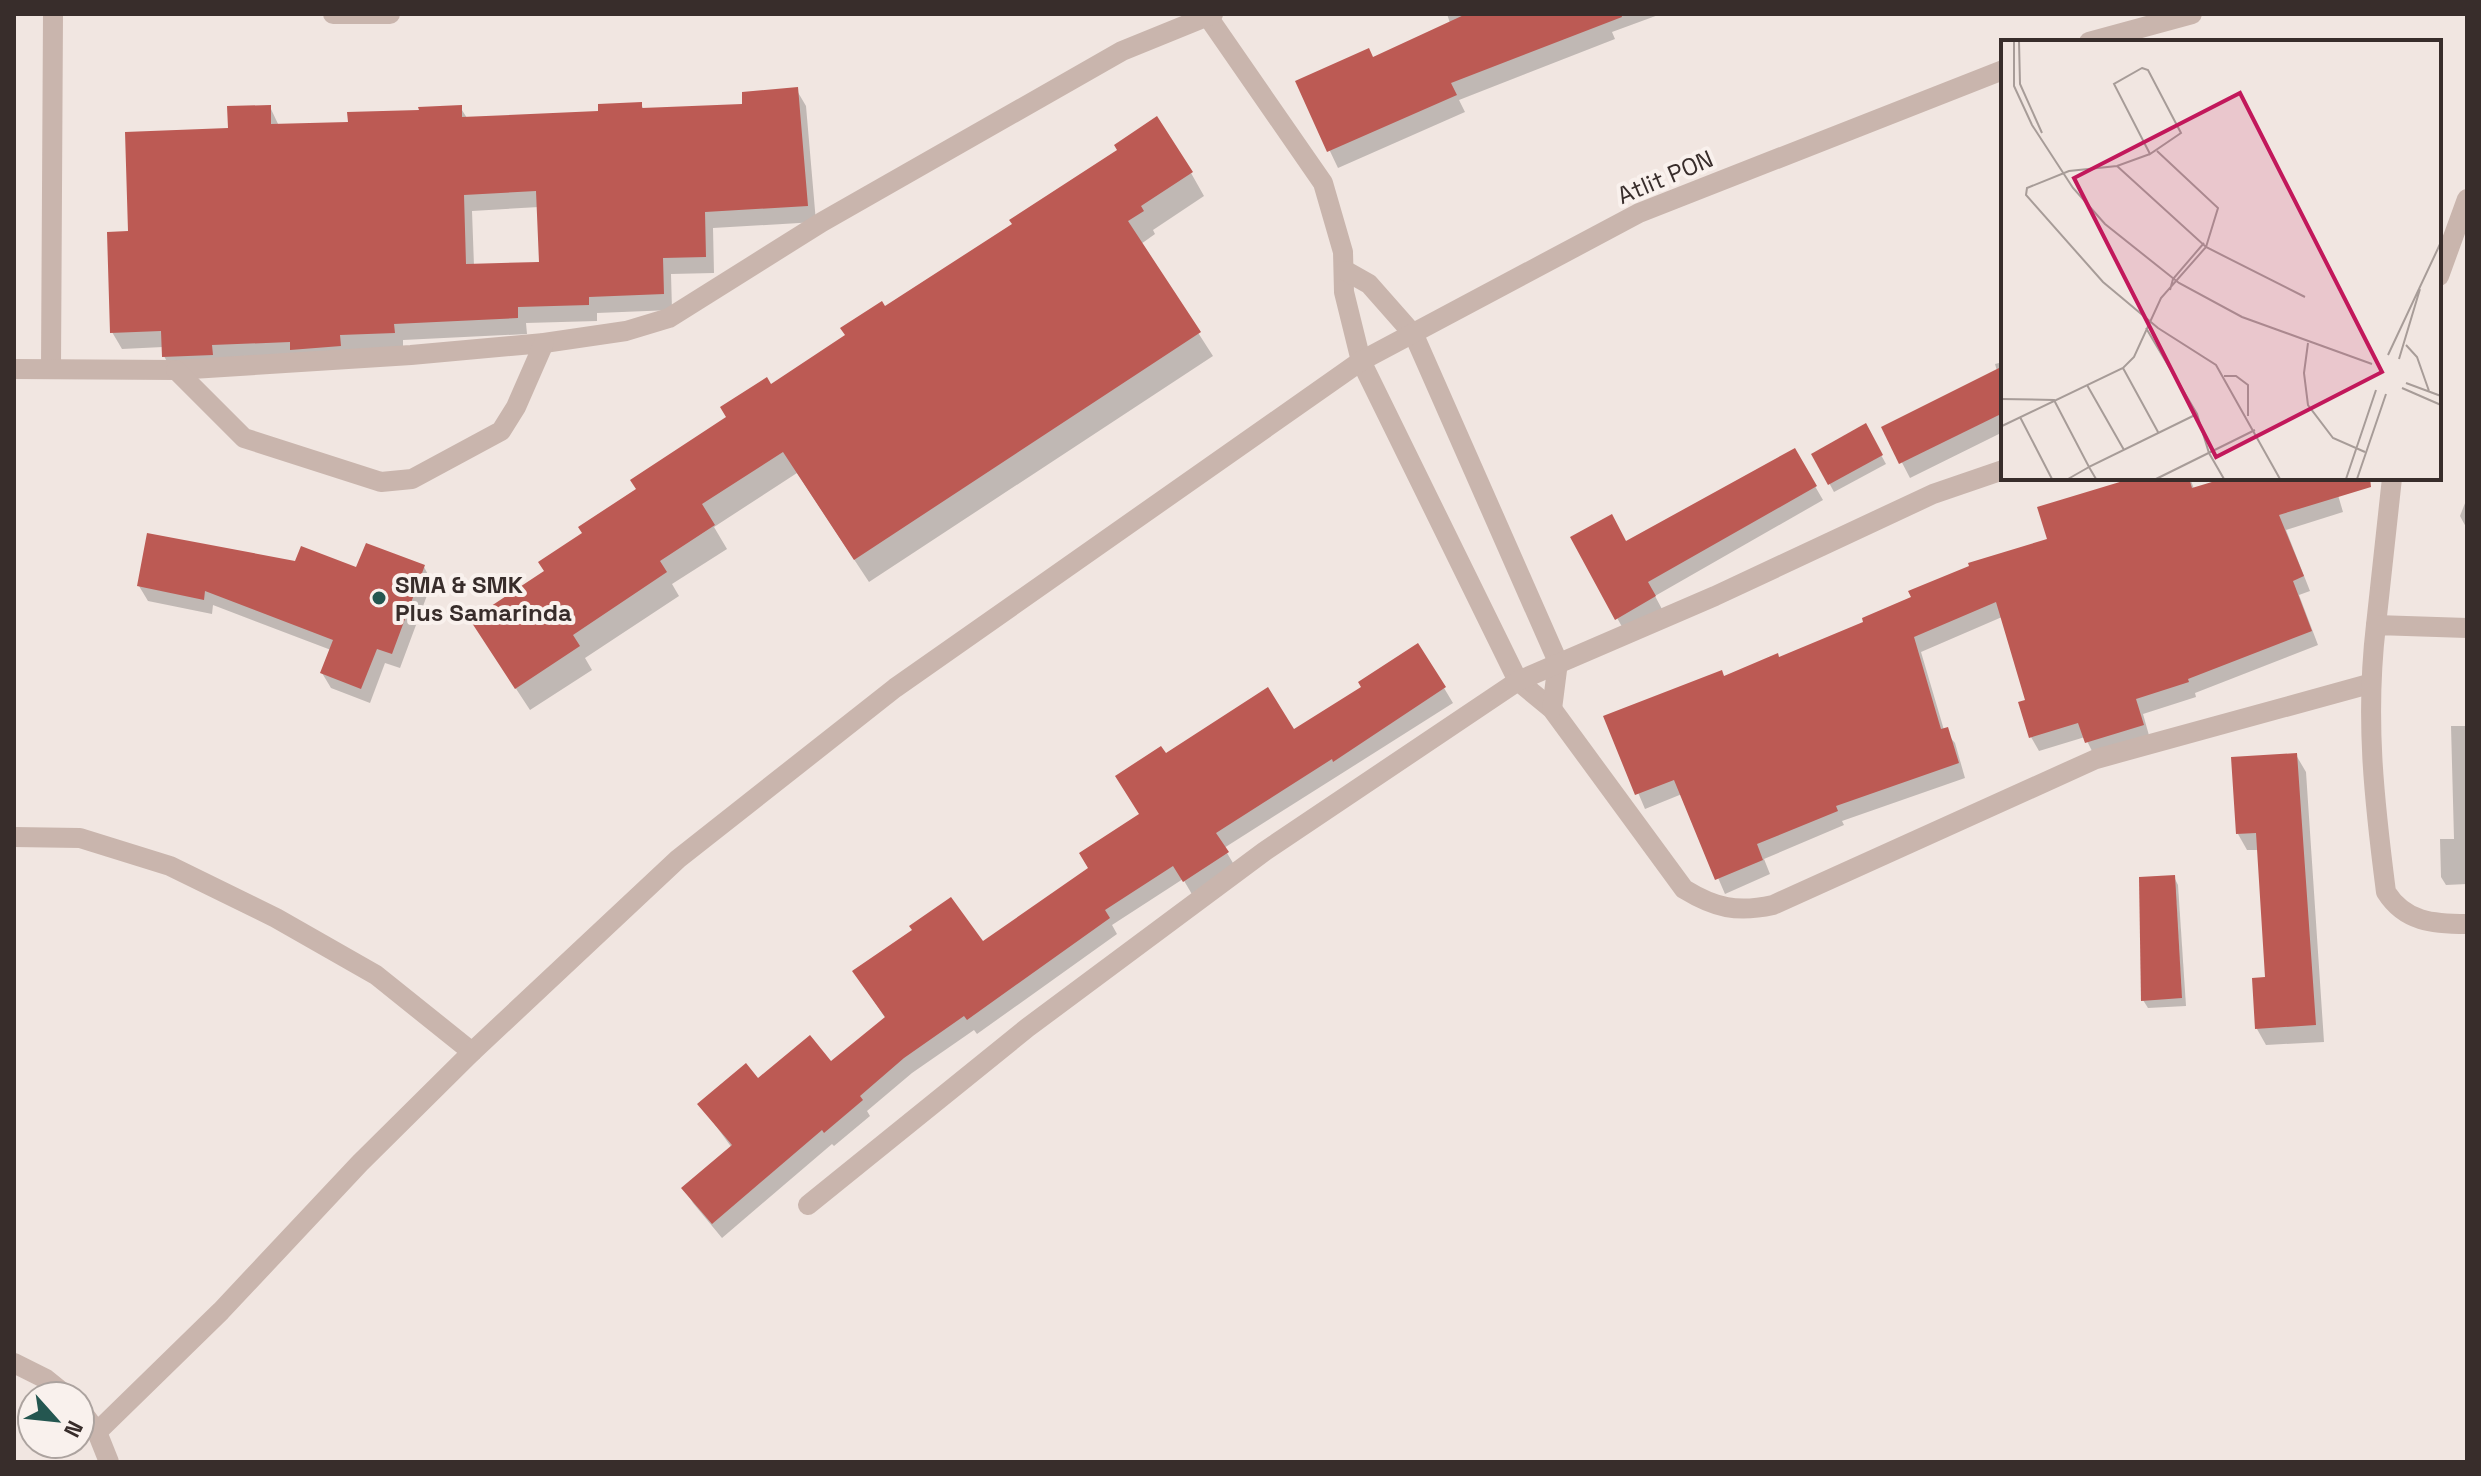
<svg xmlns="http://www.w3.org/2000/svg" width="2481" height="1476" font-family="'Space Grotesk',sans-serif">
	<style>
		.shadow { fill: #0003; fill-rule: evenodd }
		.building { fill: #bc5a54; fill-rule: evenodd }
		.lines { fill: none; stroke-linecap: round; stroke-linejoin: round }
		.minor { stroke: #c9b5ad; stroke-width: 20 }
		.poi-dot { fill: #245650; stroke: #f9f1ed; stroke-width: 3 }
		.labels { text-anchor: middle; dominant-baseline: central; stroke-width: 8; stroke-linejoin: round; paint-order: stroke }
		.street-label { font-size: 24px; fill: #382d2b; stroke: #f9f1ed }
		.poi-label { font-size: 24px; font-weight: bold; fill: #382d2b; stroke: #f9f1ed; text-anchor: start }
		.inset-road { fill: none; stroke: #a79c98; stroke-width: 2 }
		.view { fill: #c2185b; fill-opacity: 0.15; stroke: #c2185b; stroke-width: 4 }
		.inset-edge { fill: none; stroke: #382d2b; stroke-width: 4 }
	</style>
	<rect width="100%" height="100%" fill="#f1e6e1"/>
	<g class="shadow">
		<path d="M 1447,14 L 1661,14 L 1612,32 L 1615,39 L 1459,100 L 1465,112 L 1338,168 L 1297,82 L 1373,59 L 1450,23 Z"/>
		<path d="M 796,89 L 806,106 L 816,222 L 713,228 L 714,273 L 671,274 L 672,310 L 597,313 L 597,321 L 526,323 L 527,334 L 403,340 L 403,349 L 173,373 L 164,356 L 163,347 L 122,349 L 112,332 L 130,233 L 230,130 L 270,107 L 279,126 L 350,124 L 460,107 L 467,118 L 600,113 L 641,104 L 644,110 L 744,106 ZM 539,207 L 541,264 L 474,266 L 472,211 Z"/>
		<path d="M 1191,173 L 1204,196 L 1153,230 L 1155,234 L 1141,244 L 1213,356 L 869,582 L 797,473 L 714,527 L 727,549 L 672,584 L 679,596 L 585,658 L 592,670 L 530,710 L 486,643 L 546,572 L 638,490 L 770,387 L 885,309 Z"/>
		<path d="M 2003,362 L 2003,432 L 1910,478 L 1884,428 L 1997,371 L 1995,364 Z"/>
		<path d="M 1865,426 L 1886,464 L 1834,492 L 1814,455 Z"/>
		<path d="M 1794,450 L 1823,500 L 1655,596 L 1663,611 L 1625,632 L 1572,538 L 1626,543 Z"/>
		<path d="M 2150,478 L 2190,478 L 2194,489 L 2232,478 L 2333,478 L 2343,512 L 2286,530 L 2310,591 L 2299,595 L 2318,645 L 2195,693 L 2196,697 L 2143,714 L 2150,739 L 2095,757 L 2085,737 L 2039,751 L 2031,737 L 2028,701 L 2002,617 L 1921,652 L 1944,730 L 1955,743 L 1965,778 L 1842,821 L 1844,825 L 1764,859 L 1770,874 L 1725,894 L 1682,794 L 1645,809 L 1606,717 L 1779,659 L 2079,531 Z"/>
		<path d="M 2467,498 L 2467,529 L 2460,516 Z"/>
		<path d="M 296,563 L 357,570 L 424,567 L 432,582 L 400,668 L 385,663 L 370,703 L 331,688 L 322,673 L 331,650 L 213,605 L 212,614 L 148,601 L 139,586 Z"/>
		<path d="M 1444,688 L 1453,703 L 1224,848 L 1236,868 L 1193,896 L 1183,879 L 1112,925 L 1117,934 L 977,1034 L 974,1030 L 912,1073 L 867,1111 L 870,1116 L 834,1146 L 832,1144 L 722,1238 L 693,1203 L 684,1188 L 732,1148 L 700,1104 L 758,1081 L 831,1064 L 886,1019 L 854,971 L 982,944 L 1090,869 L 1141,815 L 1165,756 L 1294,732 Z"/>
		<path d="M 2451,726 L 2467,726 L 2467,884 L 2446,885 L 2441,877 L 2440,839 L 2454,839 Z"/>
		<path d="M 2296,755 L 2306,772 L 2324,1042 L 2266,1045 L 2257,1029 L 2267,979 L 2259,850 L 2247,850 L 2238,834 Z"/>
		<path d="M 2174,877 L 2178,885 L 2186,1006 L 2148,1008 L 2143,1000 Z"/>
	</g>
	<g class="building">
		<path d="M 1466,14 L 1621,14 L 1622,17 L 1451,83 L 1457,95 L 1327,152 L 1295,81 L 1369,48 L 1373,57 Z"/>
		<path d="M 798,87 L 808,206 L 705,212 L 706,257 L 663,258 L 664,294 L 589,297 L 589,305 L 518,307 L 518,318 L 394,324 L 395,333 L 340,335 L 341,346 L 290,350 L 290,342 L 212,345 L 213,355 L 162,357 L 161,331 L 110,333 L 107,232 L 128,231 L 125,132 L 228,128 L 227,106 L 271,105 L 271,124 L 348,122 L 347,112 L 419,110 L 418,107 L 462,105 L 462,117 L 598,111 L 598,104 L 642,102 L 642,108 L 742,104 L 742,92 ZM 536,191 L 539,262 L 466,264 L 464,195 Z"/>
		<path d="M 1157,116 L 1193,172 L 1141,206 L 1144,211 L 1128,221 L 1201,332 L 854,560 L 783,452 L 702,504 L 715,525 L 660,561 L 667,572 L 573,635 L 580,646 L 515,689 L 470,620 L 544,571 L 538,562 L 582,533 L 578,527 L 636,489 L 630,480 L 726,417 L 720,407 L 767,377 L 771,384 L 845,335 L 840,328 L 882,301 L 885,306 L 1012,224 L 1009,220 L 1117,150 L 1114,145 Z"/>
		<path d="M 2003,366 L 2003,413 L 1899,464 L 1881,427 Z"/>
		<path d="M 1866,423 L 1883,455 L 1828,485 L 1811,454 Z"/>
		<path d="M 1795,448 L 1817,486 L 1648,582 L 1656,596 L 1615,620 L 1570,537 L 1612,514 L 1626,541 Z"/>
		<path d="M 2133,478 L 2189,478 L 2192,488 L 2225,478 L 2370,478 L 2371,487 L 2279,515 L 2304,576 L 2293,581 L 2312,631 L 2188,679 L 2189,682 L 2136,699 L 2144,725 L 2085,743 L 2078,723 L 2029,738 L 2018,702 L 2025,700 L 1996,602 L 1914,637 L 1941,729 L 1948,727 L 1959,763 L 1836,806 L 1838,811 L 1757,844 L 1763,860 L 1715,880 L 1674,780 L 1635,795 L 1603,716 L 1722,670 L 1724,676 L 1778,653 L 1779,657 L 1863,622 L 1862,618 L 1911,597 L 1908,591 L 1969,566 L 1968,563 L 2047,539 L 2037,507 Z"/>
		<path d="M 147,533 L 295,561 L 301,546 L 356,567 L 366,543 L 425,565 L 392,654 L 377,649 L 361,689 L 320,673 L 333,640 L 205,591 L 204,600 L 137,586 Z"/>
		<path d="M 1418,643 L 1446,687 L 1333,762 L 1332,759 L 1216,833 L 1229,852 L 1183,882 L 1173,866 L 1105,910 L 1110,918 L 967,1020 L 964,1016 L 904,1058 L 860,1096 L 863,1100 L 824,1133 L 822,1130 L 712,1224 L 681,1188 L 732,1145 L 697,1104 L 746,1063 L 758,1078 L 810,1035 L 831,1061 L 885,1017 L 852,971 L 912,930 L 909,926 L 951,897 L 983,941 L 1088,868 L 1079,853 L 1139,814 L 1115,776 L 1161,746 L 1166,753 L 1268,687 L 1294,729 L 1361,687 L 1358,682 Z"/>
		<path d="M 2297,753 L 2316,1025 L 2255,1029 L 2252,978 L 2265,977 L 2256,833 L 2236,834 L 2231,757 Z"/>
		<path d="M 2175,875 L 2182,998 L 2141,1001 L 2139,877 Z"/>
	</g>
	<g class="lines">
		<g class="minor">
			<path d="M 333,14 L 390,14"/>
			<path d="M 1206,14 L 1323,183 L 1343,252 L 1344,292 L 1361,361 L 1518,681 L 1552,709 L 1684,889 C 1715,908 1737,913 1773,905 L 2096,759 L 2369,684"/>
			<path d="M 2089,42 L 2192,14"/>
			<path d="M 1346,271 L 1369,284 L 1414,335 L 1558,662 L 1552,709"/>
			<path d="M 2439,276 L 2467,199"/>
			<path d="M 51,368 L 53,14"/>
			<path d="M 14,369 L 176,370 L 411,355 L 544,343 L 626,331 L 669,318 L 822,222 L 1122,51 L 1213,14"/>
			<path d="M 176,370 L 244,438 L 381,482 L 412,479 L 501,431 L 516,407 L 544,343"/>
			<path d="M 2376,625 L 2392,478"/>
			<path d="M 2467,628 L 2376,625 C 2365,718 2374,799 2386,892 C 2405,922 2433,924 2467,924"/>
			<path d="M 14,837 L 80,838 L 170,866 L 276,918 L 376,975 L 472,1052"/>
			<path d="M 808,1205 L 1027,1028 L 1265,851 L 1518,681 L 1715,596 L 1933,494 L 2003,470"/>
			<path d="M 14,1363 L 46,1379 L 67,1396"/>
			<path d="M 80,1409 L 97,1432 L 109,1462"/>
			<path d="M 97,1432 L 221,1311 L 360,1163 L 472,1052 L 678,859 L 895,688 L 1361,361 L 1639,213 L 2003,70"/>
		</g>
	</g>
	<circle class="poi-dot" cx="379" cy="598" r="8"/>
	<g class="labels">
		<g class="street-label">
			<text transform="translate(1665 177) rotate(-23)">Atlit PON</text>
		</g>
		<g class="poi-label">
			<text x="395" y="584">SMA &amp; SMK<tspan x="395" dy="28">Plus Samarinda</tspan></text>
		</g>
	</g>
	<g transform="translate(2001 40)">
		<rect width="440" height="440" fill="#f1e6e1"/>
		<path class="inset-road" d="M 13,1 L 13,46 L 31,85 L 72,148 L 104,184 L 178,243 L 241,277 L 371,324M 18,1 L 19,44 L 41,93M 141,28 L 147,30 L 180,93 L 149,114 L 113,44 ZM 149,114 L 116,126 L 68,131 L 26,148 L 25,155 L 102,242 L 157,288 L 215,325 L 279,439M 116,126 L 205,207 L 304,257M 169,250 L 172,239 L 203,203M 145,288 L 196,374 L 208,413 L 223,439M 307,303 L 303,333 L 307,365 L 332,398 L 364,412M 405,305 L 416,317 L 428,351M 387,315 L 440,202M 398,319 L 419,249M 122,328 L 157,392M 223,336 L 235,336 L 247,345 L 247,376M 405,343 L 440,356M 86,345 L 123,410M 401,348 L 440,365M 0,359 L 53,360 L 88,427 L 196,374M 19,377 L 51,439M 1,386 L 122,328 L 133,317 L 160,258 L 205,207 L 217,168 L 156,111M 67,439 L 88,427 L 95,439M 155,439 L 254,390M 345,439 L 375,350M 356,439 L 385,354"/>
		<path class="view" d="M 239,53 L 381,332 L 215,417 L 73,138 Z"/>
		<rect width="440" height="440" class="inset-edge"/>
	</g>
	<rect width="2481" height="1476" fill="none" stroke="#382d2b" stroke-width="32"/>
	<g transform="translate(56 1420) rotate(117)"><circle r="38" fill="#f9f1ed" stroke="#aca39f" stroke-width="2"/>
	<path d="M0-6L14 30L0 20L-14 30Z" fill="#245650"/>
	<text y="-12" font-size="22" font-weight="bold" text-anchor="middle" fill="#382d2b">N</text>
	</g>
</svg>
